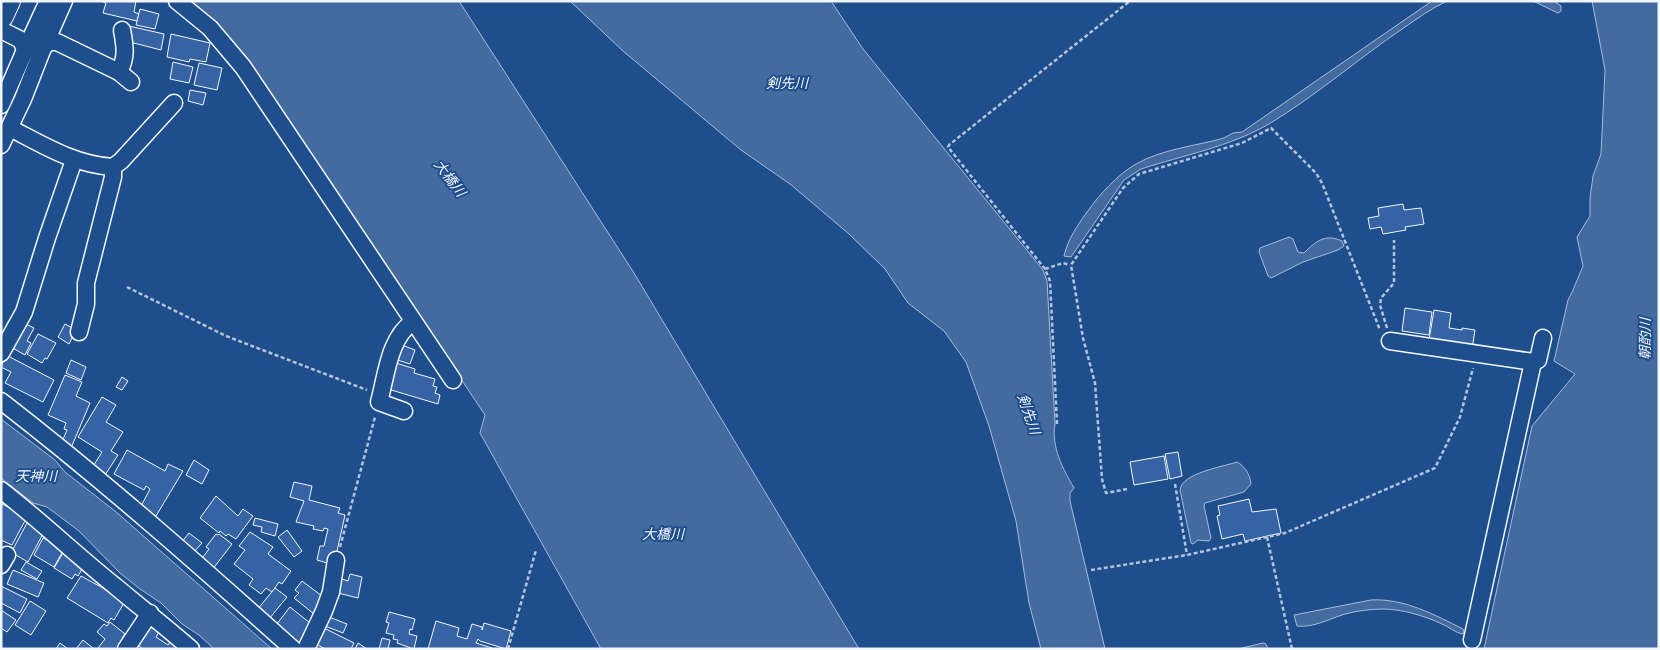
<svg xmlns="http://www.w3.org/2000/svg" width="1660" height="650" font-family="'Roboto Condensed','Noto Sans JP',sans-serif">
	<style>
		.water { fill: #446ba0; stroke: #a8bbd7 }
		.building { fill: #3563a3; stroke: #f2f6ff }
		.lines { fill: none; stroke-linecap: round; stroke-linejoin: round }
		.minor-casing { stroke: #f2f6ff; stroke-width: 19 }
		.highway-casing { stroke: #f2f6ff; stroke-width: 26 }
		.path { stroke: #b3c4dc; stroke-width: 2.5; stroke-dasharray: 4 2.5; stroke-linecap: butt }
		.minor { stroke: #1f4e8c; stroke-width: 16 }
		.highway { stroke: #1f4e8c; stroke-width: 24 }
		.labels { text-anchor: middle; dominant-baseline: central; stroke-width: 4; stroke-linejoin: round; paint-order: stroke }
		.water-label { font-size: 14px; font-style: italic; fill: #f2f6ff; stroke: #1f4e8c }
	</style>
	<rect width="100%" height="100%" fill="#1f4e8c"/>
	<g class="water">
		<path d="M 185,1 L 459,1 L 634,273 L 859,649 L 601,649 L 480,433 L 485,415 L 244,54 L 212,20 Z"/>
		<path d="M 570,1 L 831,1 L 863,49 L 1043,270 L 1047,281 L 1055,424 C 1051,447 1063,469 1074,488 L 1070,493 L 1070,501 L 1105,649 L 1041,649 L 1029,603 L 1016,521 L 989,426 L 966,362 L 944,331 L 908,303 L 885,269 L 849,234 L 790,184 L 741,150 L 623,51 Z"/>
		<path d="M 1432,1 L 1447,1 C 1432,8 1418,18 1405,27 C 1359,58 1317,95 1269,124 C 1229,147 1184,155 1141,169 L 1124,180 L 1071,257 L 1064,256 C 1068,239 1077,226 1087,212 C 1100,194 1117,175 1136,164 C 1162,149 1196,146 1224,138 L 1233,133 L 1242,132 Z"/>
		<path d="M 1533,1 L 1554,1 L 1561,6 L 1561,11 L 1558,13 Z"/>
		<path d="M 1592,1 L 1659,1 L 1659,649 L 1484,649 L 1532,426 L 1575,374 L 1554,361 L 1568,300 L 1573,290 L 1583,266 L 1577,237 L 1590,216 L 1590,198 L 1593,176 L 1601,154 L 1605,70 Z"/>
		<path d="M 1289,237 L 1293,239 L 1298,252 L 1304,253 C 1315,242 1325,233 1342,241 L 1344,246 L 1338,250 L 1303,262 L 1271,278 L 1268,276 L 1259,252 L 1260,248 Z"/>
		<path d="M 1,419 L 55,460 L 65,472 L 115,511 L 272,649 L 214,649 L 199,635 L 182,624 L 161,603 L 140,589 L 120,573 L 79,531 L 47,507 L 33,503 L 1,478 Z"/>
		<path d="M 1237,462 C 1245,466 1250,475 1251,484 L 1244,492 L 1205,503 L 1204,506 L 1211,538 L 1209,541 L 1198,540 L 1193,544 L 1191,543 L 1180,490 C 1182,473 1222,467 1237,462 Z"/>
		<path d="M 1371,600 C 1404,598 1435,615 1463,629 L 1464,632 L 1463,634 C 1456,633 1449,627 1442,624 C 1425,616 1402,609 1383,609 C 1371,609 1356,611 1345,614 C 1329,619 1313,628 1297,626 L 1294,615 Z"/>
		<path d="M 1263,643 L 1266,644 L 1268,649 L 1238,649 Z"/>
	</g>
	<g class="building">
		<path d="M 101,1 L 136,1 L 134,12 L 139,14 L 137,21 L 103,13 L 106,3 Z"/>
		<path d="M 140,9 L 159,14 L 155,29 L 136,25 Z"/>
		<path d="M 129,26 L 164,34 L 161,50 L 126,41 Z"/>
		<path d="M 171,34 L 210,43 L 206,62 L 190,59 L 189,62 L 167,57 Z"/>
		<path d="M 173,62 L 193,67 L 189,83 L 170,79 Z"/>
		<path d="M 199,63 L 222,68 L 217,90 L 194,85 Z"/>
		<path d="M 190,90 L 206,93 L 203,105 L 188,101 Z"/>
		<path d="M 1403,204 L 1404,210 L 1421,208 L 1424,224 L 1405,227 L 1406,230 L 1383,234 L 1381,227 L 1370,229 L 1368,218 L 1379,216 L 1378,208 Z"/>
		<path d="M 1405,308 L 1432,312 L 1429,335 L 1402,331 Z"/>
		<path d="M 1434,310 L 1451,313 L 1449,328 L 1462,330 L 1462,328 L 1475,330 L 1472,349 L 1428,346 Z"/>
		<path d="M 22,322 L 34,328 L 27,341 L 31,343 L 25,355 L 9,346 Z"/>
		<path d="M 65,324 L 76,330 L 69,344 L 58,337 Z"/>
		<path d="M 38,334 L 56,343 L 47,359 L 45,358 L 42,363 L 27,354 Z"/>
		<path d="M 399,344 L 415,350 L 410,364 L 394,359 Z"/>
		<path d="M 6,355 L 54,380 L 43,402 L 5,383 L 11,372 L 1,367 Z"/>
		<path d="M 71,360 L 86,367 L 81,380 L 66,373 Z"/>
		<path d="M 396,363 L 415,369 L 414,373 L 435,379 L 433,386 L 437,387 L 435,393 L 440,395 L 438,404 L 388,389 Z"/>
		<path d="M 65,375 L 82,382 L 76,396 L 90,403 L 71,448 L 61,444 L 67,430 L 64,429 L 66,423 L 48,415 Z"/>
		<path d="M 122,377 L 128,381 L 122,390 L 116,387 Z"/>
		<path d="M 102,397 L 116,405 L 106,422 L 123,432 L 111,451 L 118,455 L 105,475 L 92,468 L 102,452 L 78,437 Z"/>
		<path d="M 127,450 L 165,471 L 168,464 L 183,471 L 156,516 L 140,508 L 150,489 L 146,486 L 144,490 L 114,474 Z"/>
		<path d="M 1178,452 L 1182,476 L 1170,479 L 1165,454 Z"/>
		<path d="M 1164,456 L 1168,479 L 1134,485 L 1130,462 Z"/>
		<path d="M 194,460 L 209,470 L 202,484 L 186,475 Z"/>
		<path d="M 294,482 L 312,486 L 309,500 L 340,508 L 338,513 L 345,515 L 334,565 L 317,560 L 320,546 L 324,546 L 328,529 L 324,528 L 323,531 L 313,529 L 314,526 L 296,522 L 304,501 L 290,497 Z"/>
		<path d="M 216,496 L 238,516 L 243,509 L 253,516 L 236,539 L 228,534 L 226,536 L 220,531 L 219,533 L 200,518 Z"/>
		<path d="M 1,499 L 4,501 L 2,504 L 27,517 L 12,545 L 1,540 Z"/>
		<path d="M 1249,499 L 1252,512 L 1276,509 L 1281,533 L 1245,541 L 1243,534 L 1222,539 L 1217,516 L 1220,515 L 1218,506 Z"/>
		<path d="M 255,518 L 278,524 L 275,536 L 261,532 L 262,527 L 253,525 Z"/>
		<path d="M 28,521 L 45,530 L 28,562 L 14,554 L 15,552 L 12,551 Z"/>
		<path d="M 287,530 L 302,551 L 294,557 L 278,537 Z"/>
		<path d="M 250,532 L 273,547 L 268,554 L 291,571 L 282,584 L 279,582 L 272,592 L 266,588 L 261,594 L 249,585 L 253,579 L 234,564 L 245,550 L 239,546 Z"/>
		<path d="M 189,533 L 202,543 L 193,553 L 181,543 Z"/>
		<path d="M 216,534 L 218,535 L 219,534 L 232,544 L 212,570 L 200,561 L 209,549 L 206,547 Z"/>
		<path d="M 43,538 L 64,549 L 54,567 L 34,555 Z"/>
		<path d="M 63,553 L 84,566 L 78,576 L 75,574 L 72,579 L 54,568 Z"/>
		<path d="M 26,562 L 42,571 L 37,579 L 21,570 Z"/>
		<path d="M 13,570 L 44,583 L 38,597 L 7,584 Z"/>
		<path d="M 350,574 L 362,577 L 358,598 L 338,593 L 342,579 L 348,581 Z"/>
		<path d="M 81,576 L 112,593 L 111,594 L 124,603 L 114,620 L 111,618 L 108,623 L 67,598 Z"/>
		<path d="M 302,581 L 326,599 L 314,614 L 294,598 L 299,593 L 295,590 Z"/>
		<path d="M 1,586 L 27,599 L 20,613 L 1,603 Z"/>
		<path d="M 275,588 L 287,597 L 269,619 L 257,610 Z"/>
		<path d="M 30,601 L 46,611 L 31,635 L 15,625 Z"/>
		<path d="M 290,607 L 315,627 L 300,644 L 276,625 Z"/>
		<path d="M 1,610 L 16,620 L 7,632 L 1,628 Z"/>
		<path d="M 389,612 L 415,619 L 412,630 L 410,629 L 409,634 L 417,636 L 414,649 L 397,643 L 398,640 L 393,639 L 394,635 L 386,633 L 389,623 L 386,622 Z"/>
		<path d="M 329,617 L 347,624 L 343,633 L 325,626 Z"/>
		<path d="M 436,621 L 459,628 L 457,636 L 467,639 L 472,624 L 482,627 L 482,630 L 484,623 L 511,631 L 506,649 L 480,641 L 478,639 L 476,643 L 495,649 L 428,649 Z"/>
		<path d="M 110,622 L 125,634 L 122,638 L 126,641 L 120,649 L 99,649 L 98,648 L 105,639 L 97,632 L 104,624 L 107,626 Z"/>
		<path d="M 145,623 L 159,632 L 156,637 L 168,645 L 170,642 L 181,649 L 143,649 L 137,644 Z"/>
		<path d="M 322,627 L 354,643 L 351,649 L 325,649 L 314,643 Z"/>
		<path d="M 382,638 L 390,640 L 388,649 L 379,649 Z"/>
		<path d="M 83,640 L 94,649 L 76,649 Z"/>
		<path d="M 60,643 L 68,649 L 56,649 Z"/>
		<path d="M 358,643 L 367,649 L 355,649 Z"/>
	</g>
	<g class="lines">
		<defs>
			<g id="minor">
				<path d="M 177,1 L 210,28 L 243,67 L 453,380"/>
				<path d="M 1,30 L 21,40 L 25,50 L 23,55 L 1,105"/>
				<path d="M 44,45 L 51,42 L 57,42 L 119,72 L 131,82"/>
				<path d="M 23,55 L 48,1"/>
				<path d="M 119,72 C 127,57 125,46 122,30"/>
				<path d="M 10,128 C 43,145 75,165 113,167"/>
				<path d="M 1,145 L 23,99 L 41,53 L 64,1"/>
				<path d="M 79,332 L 86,304 L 86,283 L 113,177 L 113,167 L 121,161 L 174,103"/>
				<path d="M 1390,341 L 1533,362 L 1538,360 L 1543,338"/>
				<path d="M 1,353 L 24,312 L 47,238 L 74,160"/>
				<path d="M 1,401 C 102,479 198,564 293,649"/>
				<path d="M 404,411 L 379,402 C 386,377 389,337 413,322"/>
				<path d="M 1,490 C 40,520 76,555 115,586 C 140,607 166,627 191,649"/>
				<path d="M 1,565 L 7,555"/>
				<path d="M 1472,640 L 1533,362"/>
				<path d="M 126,649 L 150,613"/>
				<path d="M 306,649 L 324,611 L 331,592 L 336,560"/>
			</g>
			<path id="highway" d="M 1,16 L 8,1"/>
		</defs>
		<use href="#minor" class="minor-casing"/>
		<use href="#highway" class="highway-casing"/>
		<g class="path">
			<path d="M 1045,269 L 1063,263 L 1070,265"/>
			<path d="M 127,287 L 226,336 L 367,390"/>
			<path d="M 1387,328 L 1380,305 L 1381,298 L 1394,283 L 1394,240"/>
			<path d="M 1057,424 L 1050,281 L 1045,269 L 948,147 L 949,145 L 1130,1"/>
			<path d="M 1175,484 L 1187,555"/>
			<path d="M 1127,489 L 1106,493 L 1102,479 L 1095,383 L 1083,338 L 1071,265 L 1123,188 L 1139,174 L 1242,143 L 1271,128 L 1316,173 L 1322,183 L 1380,330"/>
			<path d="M 1267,537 L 1292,649"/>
			<path d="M 340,547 L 375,417"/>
			<path d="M 1091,570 L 1187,555 L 1285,533 L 1435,468 L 1460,417 L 1473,368"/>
			<path d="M 508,649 L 536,550"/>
		</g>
		<use href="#minor" class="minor"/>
		<use href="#highway" class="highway"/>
	</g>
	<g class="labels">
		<g class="water-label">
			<text x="787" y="83">剣先川</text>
			<text transform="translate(450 178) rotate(53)">大橋川</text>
			<text transform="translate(1645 339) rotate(-89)">朝酌川</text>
			<text transform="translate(1029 414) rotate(71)">剣先川</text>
			<text x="36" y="476">天神川</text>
			<text x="663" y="534">大橋川</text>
		</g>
	</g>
	<rect width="1660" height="650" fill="none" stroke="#f2f6ff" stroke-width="5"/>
</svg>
